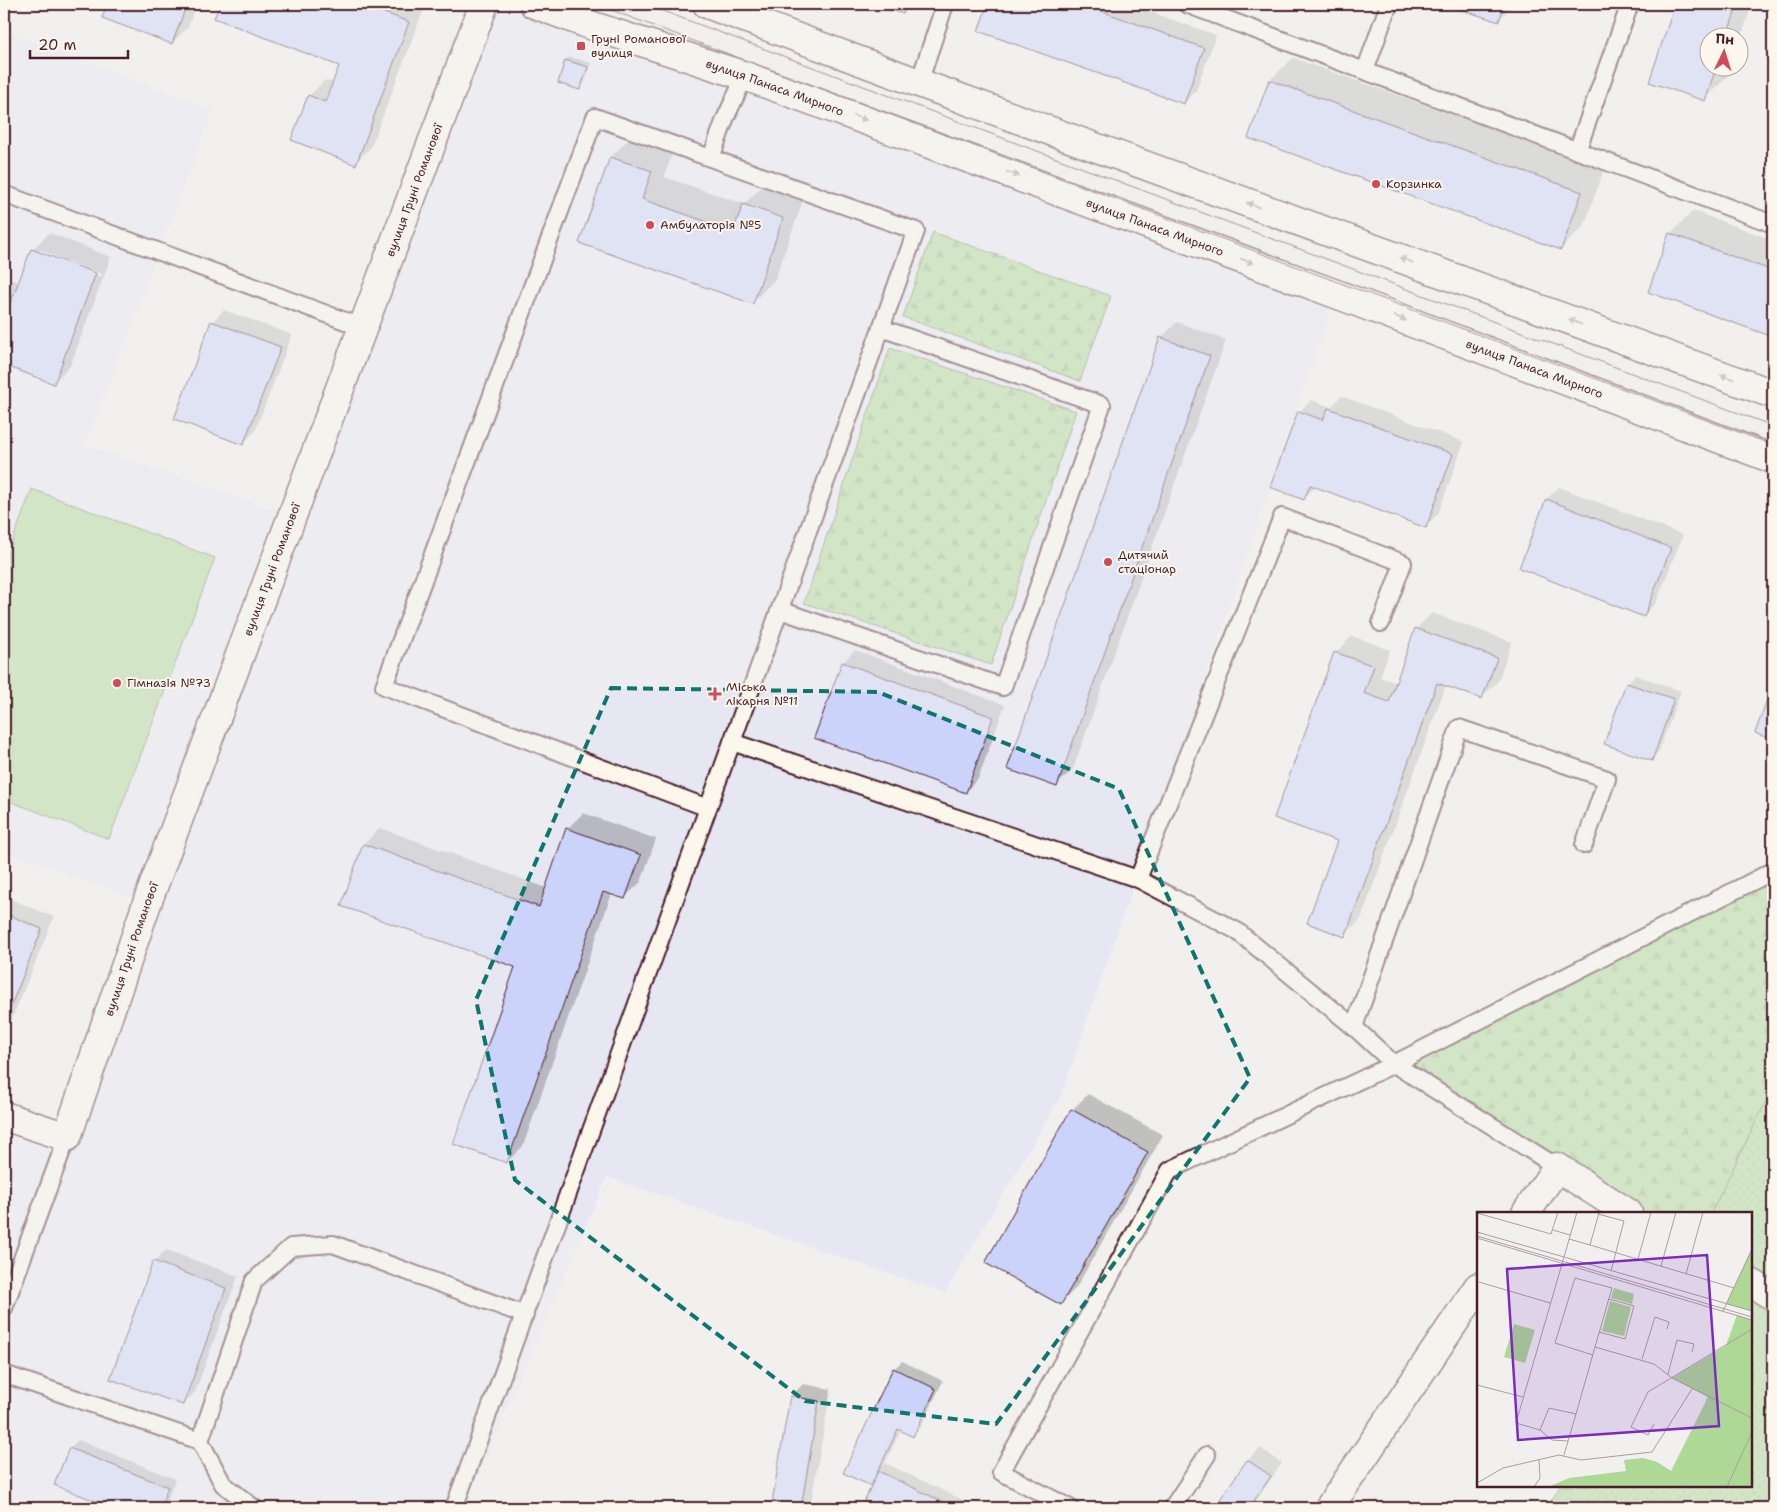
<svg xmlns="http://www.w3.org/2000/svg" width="1777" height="1512" font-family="'Shantell Sans',sans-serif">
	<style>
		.built { fill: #e6e7f3 }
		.grass { fill: url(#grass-dots); stroke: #7c7c60 }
		.forest { fill: url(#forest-firs); stroke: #7c7c60 }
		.garden { fill: #add895; stroke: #7c7c60 }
		.shadow { fill: #0003; fill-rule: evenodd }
		.building { fill: #cbd3fb; stroke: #4a1f2b }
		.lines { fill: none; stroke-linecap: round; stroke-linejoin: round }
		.lane-casing { stroke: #4a1f2b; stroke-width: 20 }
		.street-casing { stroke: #4a1f2b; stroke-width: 31 }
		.secondary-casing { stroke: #4a1f2b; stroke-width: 31 }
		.lane { stroke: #fbf7ec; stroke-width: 16 }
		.street { stroke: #fbf7ec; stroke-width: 28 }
		.secondary { stroke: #fbf7ec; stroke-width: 28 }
		.tram { stroke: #4a1f2b; stroke-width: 1 }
		.oneway { fill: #ab9695 }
		.marked { fill: none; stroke: #0f766e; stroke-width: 4; stroke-dasharray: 10 6; stroke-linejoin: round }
		.poi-dot { fill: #d1495b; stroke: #fbf7ec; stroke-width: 2 }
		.labels { text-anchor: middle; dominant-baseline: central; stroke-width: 4; stroke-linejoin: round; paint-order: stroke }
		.poi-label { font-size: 12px; fill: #4a1f2b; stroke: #fbf7ec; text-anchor: start }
		.street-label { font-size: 12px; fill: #4a1f2b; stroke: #fbf7ec }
		.inset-road { fill: none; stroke: #ae9ca1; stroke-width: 1 }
		.view { fill: #7b2cbf; fill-opacity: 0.15; stroke: #7b2cbf; stroke-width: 2.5 }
		.inset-edge { fill: none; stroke: #4a1f2b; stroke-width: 2.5 }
	</style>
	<defs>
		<pattern id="grass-dots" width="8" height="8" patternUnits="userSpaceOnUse" patternTransform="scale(1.25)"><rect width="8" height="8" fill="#add895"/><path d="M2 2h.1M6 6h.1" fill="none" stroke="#96b981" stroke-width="1.8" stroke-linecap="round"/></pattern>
		<pattern id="forest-firs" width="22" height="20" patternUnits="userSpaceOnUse" patternTransform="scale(1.25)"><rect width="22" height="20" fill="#add895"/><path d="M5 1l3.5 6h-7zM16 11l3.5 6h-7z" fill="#96b981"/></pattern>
	</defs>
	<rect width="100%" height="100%" fill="#f1f0ef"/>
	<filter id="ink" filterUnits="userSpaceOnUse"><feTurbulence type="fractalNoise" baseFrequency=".02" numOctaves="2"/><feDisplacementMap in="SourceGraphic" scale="10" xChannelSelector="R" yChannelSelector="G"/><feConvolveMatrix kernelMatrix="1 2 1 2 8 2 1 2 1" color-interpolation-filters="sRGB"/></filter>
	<g filter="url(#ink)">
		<g class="built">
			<path d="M 485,4 L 534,4 L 1336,294 L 1062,1094 L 945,1293 L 607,1177 L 464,1508 L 4,1508 L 4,1116 L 66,1137 Z"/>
			<path d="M 4,31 L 213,110 L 85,445 L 294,516 L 147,903 L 4,850 Z"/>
		</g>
		<path class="grass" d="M 1773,1087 L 1773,1508 L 1547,1508 L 1560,1486 L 1751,1486 L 1751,1213 L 1711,1213 Z"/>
		<g class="forest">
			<path d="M 933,232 L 1111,296 L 1080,381 L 903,317 Z"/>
			<path d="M 890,348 L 1076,411 L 991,665 L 804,603 Z"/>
			<path d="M 1773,871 L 1773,1087 L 1711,1213 L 1628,1213 L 1394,1064 Z"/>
		</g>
		<path class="garden" d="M 32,489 L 215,558 L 109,839 L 4,799 L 4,563 Z"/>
		<g class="shadow">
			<path d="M 108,4 L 196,4 L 188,27 L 172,43 L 103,17 Z"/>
			<path d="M 221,4 L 418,4 L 425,6 L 371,147 L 355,163 L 309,96 L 325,80 L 334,83 L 341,65 L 216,18 Z"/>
			<path d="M 878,4 L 911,4 L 903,13 Z"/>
			<path d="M 989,4 L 1127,4 L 1216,35 L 1196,91 L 1184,103 L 980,30 Z"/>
			<path d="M 1445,4 L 1515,4 L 1498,20 Z"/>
			<path d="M 1676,4 L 1752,4 L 1740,41 L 1740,38 L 1710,38 L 1710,68 L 1730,68 L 1727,77 L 1704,100 L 1650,81 Z"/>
			<path d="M 570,57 L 591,63 L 584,84 L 580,88 L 560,82 L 566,60 Z"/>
			<path d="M 1293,58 L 1604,169 L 1584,226 L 1561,249 L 1250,138 L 1270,80 Z"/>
			<path d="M 634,134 L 674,149 L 664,177 L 744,204 L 767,182 L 805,195 L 775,279 L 753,302 L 581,242 L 611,157 Z"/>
			<path d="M 1693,211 L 1773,240 L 1773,336 L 1650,291 L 1670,234 Z"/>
			<path d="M 49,233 L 111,257 L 70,366 L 54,382 L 4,363 L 4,277 L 20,283 L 33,249 ZM 39,250 L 102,274 L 102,277 L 39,253 Z"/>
			<path d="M 224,310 L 292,335 L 255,431 L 243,444 L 212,322 Z"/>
			<path d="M 1177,322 L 1226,340 L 1073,769 L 1057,785 L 1161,338 Z"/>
			<path d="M 1341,396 L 1464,442 L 1438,514 L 1426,526 L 1316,486 L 1304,498 L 1299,412 L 1311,400 L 1331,407 Z"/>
			<path d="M 1559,487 L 1683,535 L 1656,603 L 1644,615 L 1521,567 L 1547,499 Z"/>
			<path d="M 1432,613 L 1512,642 L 1498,681 L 1481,698 L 1446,685 L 1361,919 L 1345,935 L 1339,840 L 1275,817 L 1336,653 L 1352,636 L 1390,650 L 1380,677 L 1397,683 L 1416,629 Z"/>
			<path d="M 855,650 L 1005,705 L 978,779 L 966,791 L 843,662 Z"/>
			<path d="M 1635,675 L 1681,691 L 1659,751 L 1651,759 L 1606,744 L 1627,683 Z"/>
			<path d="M 1773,687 L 1773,739 L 1756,732 Z"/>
			<path d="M 583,813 L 656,839 L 641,882 L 624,898 L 612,893 L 523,1146 L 507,1162 L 517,966 L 364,844 L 380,828 L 547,888 L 567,829 Z"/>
			<path d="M 8,898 L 54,917 L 4,1038 L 4,902 Z"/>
			<path d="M 1088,1094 L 1163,1135 L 1076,1288 L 1060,1304 L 986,1262 L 1072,1110 Z"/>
			<path d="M 166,1250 L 238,1276 L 195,1392 L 183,1404 L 154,1262 Z"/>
			<path d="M 902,1361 L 943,1381 L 921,1427 L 913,1435 L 901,1430 L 885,1463 L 967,1502 L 963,1508 L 862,1508 L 873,1485 L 845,1472 L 894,1369 Z"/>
			<path d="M 803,1384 L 831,1389 L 810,1508 L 772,1508 L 791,1396 Z"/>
			<path d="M 78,1440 L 175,1479 L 164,1508 L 117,1508 L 56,1484 L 70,1448 Z"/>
			<path d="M 1260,1448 L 1282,1463 L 1251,1508 L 1215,1508 L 1248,1460 Z"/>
		</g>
		<g class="building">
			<path d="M 107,4 L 187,4 L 172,44 L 102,18 Z"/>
			<path d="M 217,4 L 360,4 L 409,22 L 356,165 L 291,140 L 308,95 L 325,102 L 339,66 L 214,18 L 220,5 Z"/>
			<path d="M 874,4 L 907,4 L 903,14 Z"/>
			<path d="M 988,4 L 1082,4 L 1204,48 L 1184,104 L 978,31 Z"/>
			<path d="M 1444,4 L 1504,4 L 1499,22 Z"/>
			<path d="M 1675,4 L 1738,4 L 1726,38 L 1710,38 L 1710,68 L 1716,68 L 1705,101 L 1649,82 Z"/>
			<path d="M 565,60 L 588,67 L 580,90 L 558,83 Z"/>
			<path d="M 1269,80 L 1582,192 L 1561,250 L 1248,138 Z"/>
			<path d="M 610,157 L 652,171 L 642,199 L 733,231 L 743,204 L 783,218 L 753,304 L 579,243 Z"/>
			<path d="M 1669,233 L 1773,271 L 1773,337 L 1648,292 Z"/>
			<path d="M 31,249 L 96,273 L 54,384 L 4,365 L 4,299 L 11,302 Z"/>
			<path d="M 211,321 L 281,347 L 243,445 L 174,419 Z"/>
			<path d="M 1160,337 L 1210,356 L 1057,787 L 1007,769 Z"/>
			<path d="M 1328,408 L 1453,454 L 1426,528 L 1310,485 L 1304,500 L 1270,487 L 1298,411 L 1323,420 Z"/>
			<path d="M 1546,499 L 1671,548 L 1644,617 L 1519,568 Z"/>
			<path d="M 1415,628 L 1497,658 L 1482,699 L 1437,683 L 1345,937 L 1307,923 L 1337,841 L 1274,818 L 1334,652 L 1374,666 L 1364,693 L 1389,702 Z"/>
			<path d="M 842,662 L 993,717 L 966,793 L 814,738 Z"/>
			<path d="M 1626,683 L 1674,699 L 1652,761 L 1604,744 Z"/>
			<path d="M 1773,683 L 1773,740 L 1755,733 Z"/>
			<path d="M 566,828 L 641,855 L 625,899 L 603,892 L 507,1163 L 453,1144 L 515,967 L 341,906 L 363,844 L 539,907 Z"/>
			<path d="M 4,913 L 42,929 L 4,1023 Z"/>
			<path d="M 1071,1109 L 1148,1152 L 1061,1305 L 985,1263 Z"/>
			<path d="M 153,1261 L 226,1288 L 183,1405 L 110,1379 Z"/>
			<path d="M 893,1368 L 936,1389 L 913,1437 L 898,1429 L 871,1486 L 843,1473 Z"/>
			<path d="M 790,1396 L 819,1401 L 801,1508 L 771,1508 Z"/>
			<path d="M 69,1448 L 168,1487 L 160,1508 L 114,1508 L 54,1485 Z"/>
			<path d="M 1247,1460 L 1271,1476 L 1249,1508 L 1214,1508 Z"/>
			<path d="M 878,1471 L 956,1508 L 861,1508 Z"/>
		</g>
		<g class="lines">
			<defs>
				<g id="lane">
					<path d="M 1186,4 L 1773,224"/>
					<path d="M 1365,71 L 1389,4"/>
					<path d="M 919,83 L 945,4"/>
					<path d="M 1577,151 L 1630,4"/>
					<path d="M 711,158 L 725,119 L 745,76"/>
					<path d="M 4,194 L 364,328"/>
					<path d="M 780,610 L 1003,687 L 1102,405 L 881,328"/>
					<path d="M 732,742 L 1138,879 L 1237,931 L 1354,1027 L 1394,1064 L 1557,1167"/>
					<path d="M 1138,879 L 1282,517 L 1403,563 L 1381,623"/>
					<path d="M 1354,1027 L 1459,728 L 1607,779 L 1584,845"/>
					<path d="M 4,1308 L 67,1137"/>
					<path d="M 4,1374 L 200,1441 L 254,1281 L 291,1247 L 333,1244 L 525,1315"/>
					<path d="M 200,1441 L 223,1484 L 254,1508"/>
					<path d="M 454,1508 L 732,742 L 916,231 L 595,117 L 384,686 L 708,808"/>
					<path d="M 1070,1508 L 1001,1472 L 1170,1170 L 1394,1064 L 1773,871"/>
					<path d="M 1172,1508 L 1207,1455"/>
				</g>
				<g id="street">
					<path id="s1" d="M 4,1116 L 67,1137 L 147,903 L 484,4"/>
					<path d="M 1526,1213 L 1557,1167 L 1628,1213"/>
					<path d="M 1751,1283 L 1773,1296"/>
					<path d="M 1329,1508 L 1478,1287"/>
				</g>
				<g id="secondary">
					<path id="s2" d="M 534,4 L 590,25 L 745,76 L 1336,294 L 1773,459"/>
					<path d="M 707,4 L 919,83 L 1773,394"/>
				</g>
			</defs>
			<use href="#lane" class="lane-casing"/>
			<use href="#street" class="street-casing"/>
			<use href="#secondary" class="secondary-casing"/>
			<use href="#lane" class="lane"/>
			<use href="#street" class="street"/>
			<use href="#secondary" class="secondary"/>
			<g class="tram">
				<path d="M 595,4 L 1773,445"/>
				<path d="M 644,4 L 1773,426"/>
			</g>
		</g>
		<defs><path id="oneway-solid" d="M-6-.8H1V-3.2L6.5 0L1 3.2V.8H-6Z" transform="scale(1.25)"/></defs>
		<g class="oneway">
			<use href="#oneway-solid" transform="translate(860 118) rotate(20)"/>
			<use href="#oneway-solid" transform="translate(1013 174) rotate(20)"/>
			<use href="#oneway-solid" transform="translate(1253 205) rotate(-160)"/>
			<use href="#oneway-solid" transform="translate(1406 260) rotate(-160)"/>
			<use href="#oneway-solid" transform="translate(1247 261) rotate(20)"/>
			<use href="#oneway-solid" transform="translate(1400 318) rotate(21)"/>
			<use href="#oneway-solid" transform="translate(1575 322) rotate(-160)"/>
			<use href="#oneway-solid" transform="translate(1727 377) rotate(-160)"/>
		</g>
	</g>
	<path d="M0 0H1777V1512H0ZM 611,688 L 878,692 L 1119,789 L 1250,1078 L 996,1424 L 805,1401 L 515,1180 L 476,1000 Z" fill="#f1f0ef" fill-opacity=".55" fill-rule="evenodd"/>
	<path class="marked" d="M 611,688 L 878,692 L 1119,789 L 1250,1078 L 996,1424 L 805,1401 L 515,1180 L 476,1000 Z"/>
	<g class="poi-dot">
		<rect x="576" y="41" width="10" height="10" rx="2.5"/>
		<circle cx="1376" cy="184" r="5"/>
		<circle cx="650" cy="225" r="5"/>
		<circle cx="1108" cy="562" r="5"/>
		<circle cx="117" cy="683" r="5"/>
		<path d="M712.5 686.5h5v5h5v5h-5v5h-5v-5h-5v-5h5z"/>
	</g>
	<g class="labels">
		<g class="poi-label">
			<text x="591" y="39">Груні Романової<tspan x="591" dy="14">вулиця</tspan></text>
			<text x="1386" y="184">Корзинка</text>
			<text x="660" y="225">Амбулаторія №5</text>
			<text x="1118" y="555">Дитячий<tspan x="1118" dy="14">стаціонар</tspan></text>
			<text x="127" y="683">Гімназія №73</text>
			<text x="726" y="687">Міська<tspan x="726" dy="14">лікарня №11</tspan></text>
		</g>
		<g class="street-label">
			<text stroke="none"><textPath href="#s2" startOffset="255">вулиця Панаса Мирного</textPath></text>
			<text stroke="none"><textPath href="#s1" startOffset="1075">вулиця Груні Романової</textPath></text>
			<text stroke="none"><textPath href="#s2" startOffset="660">вулиця Панаса Мирного</textPath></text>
			<text stroke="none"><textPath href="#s2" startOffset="1065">вулиця Панаса Мирного</textPath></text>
			<text stroke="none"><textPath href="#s1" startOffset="670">вулиця Груні Романової</textPath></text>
			<text stroke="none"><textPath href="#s1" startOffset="265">вулиця Груні Романової</textPath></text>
		</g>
	</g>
	<g transform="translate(1477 1212)">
		<rect width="275" height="275" fill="#f1f0ef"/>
		<path d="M 260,103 L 275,108 L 275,220 L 251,275 L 220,275 L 194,259 L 228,191 Z" fill="#add895"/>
		<path d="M 137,76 L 157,82 L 155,92 L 134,86 ZM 133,89 L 154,95 L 147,124 L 125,119 ZM 252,132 L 231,185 L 195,166 Z" fill="#add895"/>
		<path d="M 275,37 L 275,99 L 249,92 ZM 37,112 L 58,118 L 48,151 L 27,145 ZM 275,220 L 275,275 L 251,275 ZM 166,246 L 180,250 L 220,275 L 71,275 L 92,266 L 149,259 L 147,248 Z" fill="#add895"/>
		<path class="inset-road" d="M 0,1 L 74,22 L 81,0M 121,2 L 147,9 L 134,59M 76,18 L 93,23M 0,20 L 275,99M 0,24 L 275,105M 0,26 L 275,108M 92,27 L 113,33 L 122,1M 113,33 L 257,76M 161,47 L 174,0M 184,54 L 199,0M 209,62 L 226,0M 2,70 L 73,91M 246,99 L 275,37M 122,120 L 148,127 L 157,94 L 132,87M 118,135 L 177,152 L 195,166 L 275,206M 165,147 L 178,105 L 192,110 L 190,117M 191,162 L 200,128 L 217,132 L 215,140M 0,173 L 46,185M 99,202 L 72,196 L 63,218 L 39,211 L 100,0M 177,212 L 171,223 L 154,215 L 171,180 L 275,117M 63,218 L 75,228 L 91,229M 87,243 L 99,202 L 118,135 L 135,76 L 98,66 L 78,131 L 116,143M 0,271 L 26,256 L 82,243 L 104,248 L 175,240 L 215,177M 57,275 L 63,266 L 62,248M 250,275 L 275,220"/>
		<path class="view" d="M 230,43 L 242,214 L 41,228 L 30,57 Z"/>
		<rect width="275" height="275" class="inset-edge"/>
	</g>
	<rect width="1777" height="1512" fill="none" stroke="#fbf7ec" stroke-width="20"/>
	<rect x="10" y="10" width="1757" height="1492" fill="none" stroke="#4a1f2b" stroke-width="2" filter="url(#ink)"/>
	<g transform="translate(1724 52) rotate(4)"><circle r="24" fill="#fbf7ec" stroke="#b4a19f"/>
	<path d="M0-4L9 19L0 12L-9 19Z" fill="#d1495b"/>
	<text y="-8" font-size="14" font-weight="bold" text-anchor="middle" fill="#4a1f2b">Пн</text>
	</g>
	<path d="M30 50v8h98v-8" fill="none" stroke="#4a1f2b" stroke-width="2.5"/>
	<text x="38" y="50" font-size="15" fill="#4a1f2b" stroke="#fbf7ec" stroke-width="4" paint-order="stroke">20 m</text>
</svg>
